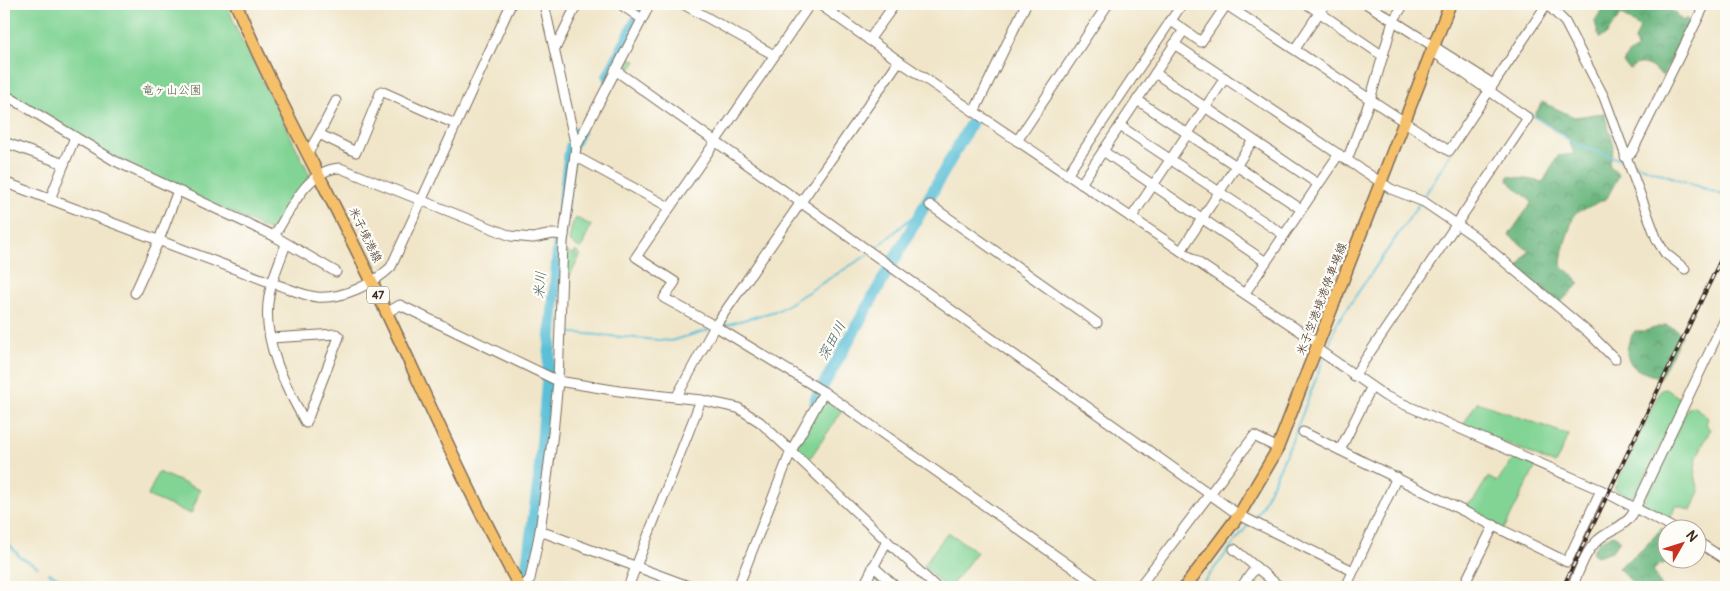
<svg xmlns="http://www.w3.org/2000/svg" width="1730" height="591" font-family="Pangolin,'Klee One',sans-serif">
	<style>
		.green { fill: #82d495; stroke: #5e7f5a }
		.forest { fill: url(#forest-crowns); stroke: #52704e }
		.cemetery { fill: url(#cemetery-stones); stroke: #5e7f5a }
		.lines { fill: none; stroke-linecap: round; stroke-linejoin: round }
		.stream { stroke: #5abfd7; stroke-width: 2 }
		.river { stroke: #5abfd7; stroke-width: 12 }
		.minor-casing { stroke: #7a6b5a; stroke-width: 11 }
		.major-casing { stroke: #7a6b5a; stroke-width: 14 }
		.minor { stroke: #fff; stroke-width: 9 }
		.major { stroke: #f6c06b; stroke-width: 11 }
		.rail-casing { stroke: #3b2a1e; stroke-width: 4 }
		.rail { stroke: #fdfcf7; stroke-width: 2; stroke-dasharray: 5.5; stroke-linecap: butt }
		.labels { text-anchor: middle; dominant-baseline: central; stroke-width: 4.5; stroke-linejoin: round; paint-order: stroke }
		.shield { fill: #fdfcf7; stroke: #75695f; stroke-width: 1 }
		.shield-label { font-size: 11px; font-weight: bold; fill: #3b2a1e }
		.park-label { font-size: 12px; fill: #505d42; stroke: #fdfcf7 }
		.street-label { font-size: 12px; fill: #3b2a1e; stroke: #fdfcf7 }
		.water-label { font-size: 14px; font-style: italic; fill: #465e5f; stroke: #fdfcf7 }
	</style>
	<defs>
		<pattern id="forest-crowns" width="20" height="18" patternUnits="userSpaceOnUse" patternTransform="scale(1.25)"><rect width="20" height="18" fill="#69b67e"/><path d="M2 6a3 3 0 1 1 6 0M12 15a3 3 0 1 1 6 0" fill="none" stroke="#589467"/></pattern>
		<pattern id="cemetery-stones" width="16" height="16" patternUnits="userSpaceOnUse" patternTransform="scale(1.25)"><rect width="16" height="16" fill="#82d495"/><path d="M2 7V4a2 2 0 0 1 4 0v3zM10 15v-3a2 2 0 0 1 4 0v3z" fill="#71b680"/></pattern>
	</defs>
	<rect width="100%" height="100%" fill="#fdfcf7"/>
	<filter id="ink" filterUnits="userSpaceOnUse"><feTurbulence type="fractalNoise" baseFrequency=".02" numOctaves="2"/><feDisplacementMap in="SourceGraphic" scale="10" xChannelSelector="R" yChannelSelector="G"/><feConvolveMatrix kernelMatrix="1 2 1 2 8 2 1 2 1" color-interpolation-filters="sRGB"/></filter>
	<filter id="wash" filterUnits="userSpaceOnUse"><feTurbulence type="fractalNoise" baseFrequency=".0096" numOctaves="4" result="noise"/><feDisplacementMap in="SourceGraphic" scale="20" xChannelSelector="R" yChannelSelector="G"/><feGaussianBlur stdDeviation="1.12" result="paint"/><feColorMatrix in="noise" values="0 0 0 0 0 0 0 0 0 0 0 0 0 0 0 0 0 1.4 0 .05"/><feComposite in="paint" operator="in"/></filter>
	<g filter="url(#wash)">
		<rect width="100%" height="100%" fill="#f0e5c8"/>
		<g class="green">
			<path d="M 4,4 L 227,4 L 238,33 L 310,175 L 275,229 L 268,230 L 111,156 L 4,92 Z"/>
			<path d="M 576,218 L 591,225 L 581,249 L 569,241 L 572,225 Z"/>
			<path d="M 1666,389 L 1680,398 L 1680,405 L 1637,494 L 1629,497 L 1614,489 L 1661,390 Z"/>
			<path d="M 825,396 L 843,410 L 808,461 L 794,449 Z"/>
			<path d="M 1477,402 L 1569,435 L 1555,464 L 1463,425 Z"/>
			<path d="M 1694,406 L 1708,418 L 1706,424 L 1710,430 C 1698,456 1690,462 1699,491 L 1691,511 L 1676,505 L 1670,519 L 1643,503 L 1688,407 Z"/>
			<path d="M 1515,456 L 1534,465 L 1535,468 L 1504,529 L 1462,507 L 1474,500 L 1488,477 L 1497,482 Z"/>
			<path d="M 158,472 L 200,490 L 191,514 L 148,496 Z"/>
			<path d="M 948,532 L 977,552 L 950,587 L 945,587 L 923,566 Z"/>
		</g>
		<g class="forest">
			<path d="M 1605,4 L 1666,4 L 1683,21 L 1686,18 L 1690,23 L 1663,76 C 1652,68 1643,57 1630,69 L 1623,63 L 1627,55 L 1637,48 L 1635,40 L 1640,28 L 1621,14 L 1606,35 L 1599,38 L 1595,21 Z"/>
			<path d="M 1542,102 L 1574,117 L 1604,113 L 1614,146 L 1609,166 L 1619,175 L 1607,198 L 1574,214 C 1569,234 1562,245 1561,265 L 1580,283 L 1559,304 L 1517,269 L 1529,251 L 1509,235 L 1532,202 L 1508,181 L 1508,176 L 1543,182 L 1558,156 L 1574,154 L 1568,137 L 1535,115 Z"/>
			<path d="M 1665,325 L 1675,329 L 1682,335 L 1660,378 C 1652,375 1640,372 1634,367 C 1623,357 1627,340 1635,331 L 1645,331 Z"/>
			<path d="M 1662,528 L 1667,531 L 1668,558 L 1671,561 L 1659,565 L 1653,571 L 1661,586 L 1659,587 L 1637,587 L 1618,568 L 1643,549 Z"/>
			<path d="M 1614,535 L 1620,540 L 1612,551 L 1597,556 L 1592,552 L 1600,540 Z"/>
		</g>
		<g class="cemetery">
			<path d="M 626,56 L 636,61 L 626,75 L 619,69 Z"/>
			<path d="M 575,251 L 581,255 L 570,275 L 565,272 L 566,252 L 573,254 Z"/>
		</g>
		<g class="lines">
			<g class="stream">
				<path d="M 1529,113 L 1575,144 L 1624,161"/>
				<path d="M 1631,163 L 1726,196"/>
				<path d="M 1423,198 L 1451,153"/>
				<path d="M 873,251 L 927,204"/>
				<path d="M 722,326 L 779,310 L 869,254"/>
				<path d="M 562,332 L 671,341 L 708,330"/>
				<path d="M 1327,351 L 1337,323 L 1419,204"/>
				<path d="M 1254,518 L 1260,510 L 1290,446 L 1324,358"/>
				<path d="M 4,538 L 20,557 L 38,567"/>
				<path d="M 49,573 L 75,587"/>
				<path d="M 1200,587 L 1249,524"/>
			</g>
			<g class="river">
				<path d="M 608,77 L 641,12"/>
				<path d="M 815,400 L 974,118"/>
				<path d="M 524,587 L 539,479 L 559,239 L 569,159 L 571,147 L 579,132"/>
			</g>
		</g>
	</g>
	<g filter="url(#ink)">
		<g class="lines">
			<defs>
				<g id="minor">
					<path d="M 620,4 L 642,19"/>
					<path d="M 683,4 L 774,55"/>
					<path d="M 810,4 L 636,257 L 675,282 L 664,298 L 715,326 L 824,392 L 1100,587"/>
					<path d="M 819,4 L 899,61 L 1319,344"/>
					<path d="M 1225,4 L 1449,151 L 1547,4"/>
					<path d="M 1307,4 L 1383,56"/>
					<path d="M 1367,4 L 1493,84"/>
					<path d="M 1547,4 L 1565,22 L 1604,97 L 1657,240 L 1665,253 L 1685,269"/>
					<path d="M 1170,20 L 1201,42 L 1227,4"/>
					<path d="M 869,40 L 895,4"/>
					<path d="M 1174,44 L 1347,160 L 1370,100 L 1393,21 L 1404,4"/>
					<path d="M 555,49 L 577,4"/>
					<path d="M 1295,49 L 1325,4"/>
					<path d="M 615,70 L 1239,515 L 1353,571"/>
					<path d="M 1155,73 L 1318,184"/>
					<path d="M 4,94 L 115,161 L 274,236 L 336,272"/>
					<path d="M 1137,100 L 1301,209"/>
					<path d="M 974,112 L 1026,4"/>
					<path d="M 1120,126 L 1284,235"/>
					<path d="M 319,134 L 336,101"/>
					<path d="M 1017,141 L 1108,4"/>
					<path d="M 4,142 L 64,164"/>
					<path d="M 576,147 L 650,4"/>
					<path d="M 1103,151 L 1266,262"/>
					<path d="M 308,153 L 319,134 L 356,152 L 381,91 L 455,124"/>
					<path d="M 575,156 L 669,207"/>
					<path d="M 1625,157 L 1632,152 L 1705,4"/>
					<path d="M 1347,160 L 1391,189 L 1424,202 L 1474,236 L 1589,333 L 1615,359"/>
					<path d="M 1067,175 L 1182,4"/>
					<path d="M 4,182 L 272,283 C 286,287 303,296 317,297 C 343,299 373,284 391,267 L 511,4"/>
					<path d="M 1081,184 L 1184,30"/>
					<path d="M 50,199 L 75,137"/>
					<path d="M 930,205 L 1097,323"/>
					<path d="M 1131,218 L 1225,78"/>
					<path d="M 274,236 C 290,211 307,169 340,168 L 511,236 L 533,238 L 553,234 L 564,235"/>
					<path d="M 1181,251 L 1253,140"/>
					<path d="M 135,293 L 159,240 L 177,193"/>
					<path d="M 1245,293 L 1339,154"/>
					<path d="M 386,313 L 400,305 L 558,381 L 619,391 L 701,400 L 738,408 L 760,422 L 936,587"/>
					<path d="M 271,338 L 336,334 L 339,337 L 306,423 C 285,386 261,340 269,296 C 272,278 280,261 286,244"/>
					<path d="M 1317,349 L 1385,396 L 1601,490 L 1673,528"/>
					<path d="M 1354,376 L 1528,118 L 1438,55 L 1434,47"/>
					<path d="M 677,396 L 715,326 L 899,61"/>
					<path d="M 1303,432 L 1567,562 L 1601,490"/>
					<path d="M 1340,450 L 1371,388"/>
					<path d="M 540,531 L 691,587"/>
					<path d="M 1698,542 L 1726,560"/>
					<path d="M 1234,549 L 1280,587"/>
					<path d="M 873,566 L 896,587"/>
					<path d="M 523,587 L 530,579 L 540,531 L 553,433 L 558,381 L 563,242 L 576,147 L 544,4"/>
					<path d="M 628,587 L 701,400"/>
					<path d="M 738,587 L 791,451 L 824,392"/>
					<path d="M 863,587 L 887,541"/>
					<path d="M 1139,587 L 1254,436 L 1278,448"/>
					<path d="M 1241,587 L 1256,567"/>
					<path d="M 1346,587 L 1397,477"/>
					<path d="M 1463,587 L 1494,525"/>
					<path d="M 1572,587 C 1579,572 1585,551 1598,540 C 1609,530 1623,528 1632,515 L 1726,317"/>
				</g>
				<g id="major">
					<path d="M 236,4 C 276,99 328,189 372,282 C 421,384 465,488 520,587"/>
					<path d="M 1185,587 L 1239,515 L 1276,452 L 1450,4"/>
				</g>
			</defs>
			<use href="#minor" class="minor-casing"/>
			<use href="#major" class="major-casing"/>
			<use href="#minor" class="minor"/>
			<use href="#major" class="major"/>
			<defs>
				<path id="rail" d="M 1563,587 L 1726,249"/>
			</defs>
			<use href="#rail" class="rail-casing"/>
			<use href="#rail" class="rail"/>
		</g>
	</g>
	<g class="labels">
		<rect class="shield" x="367" y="286.5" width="22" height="17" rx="4"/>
		<g class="shield-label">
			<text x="378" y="295">47</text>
		</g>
		<g class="park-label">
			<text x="172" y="90">竜ヶ山公園</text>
		</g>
		<g class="street-label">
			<text transform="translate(365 235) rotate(64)">米子境港線</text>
			<text transform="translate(1322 299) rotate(-69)">米子空港境港停車場線</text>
		</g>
		<g class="water-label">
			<text transform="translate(540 285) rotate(-85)">米川</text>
			<text transform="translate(832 341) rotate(-61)">深田川</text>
		</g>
	</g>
	<rect width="1730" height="591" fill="none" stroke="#fdfcf7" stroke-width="20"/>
	<g transform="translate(1682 544) rotate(51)"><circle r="24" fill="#fdfcf7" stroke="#afa8a0"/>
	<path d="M0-4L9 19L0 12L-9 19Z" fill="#c8321e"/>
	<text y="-8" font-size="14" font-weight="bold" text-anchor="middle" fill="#3b2a1e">N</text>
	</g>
</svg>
